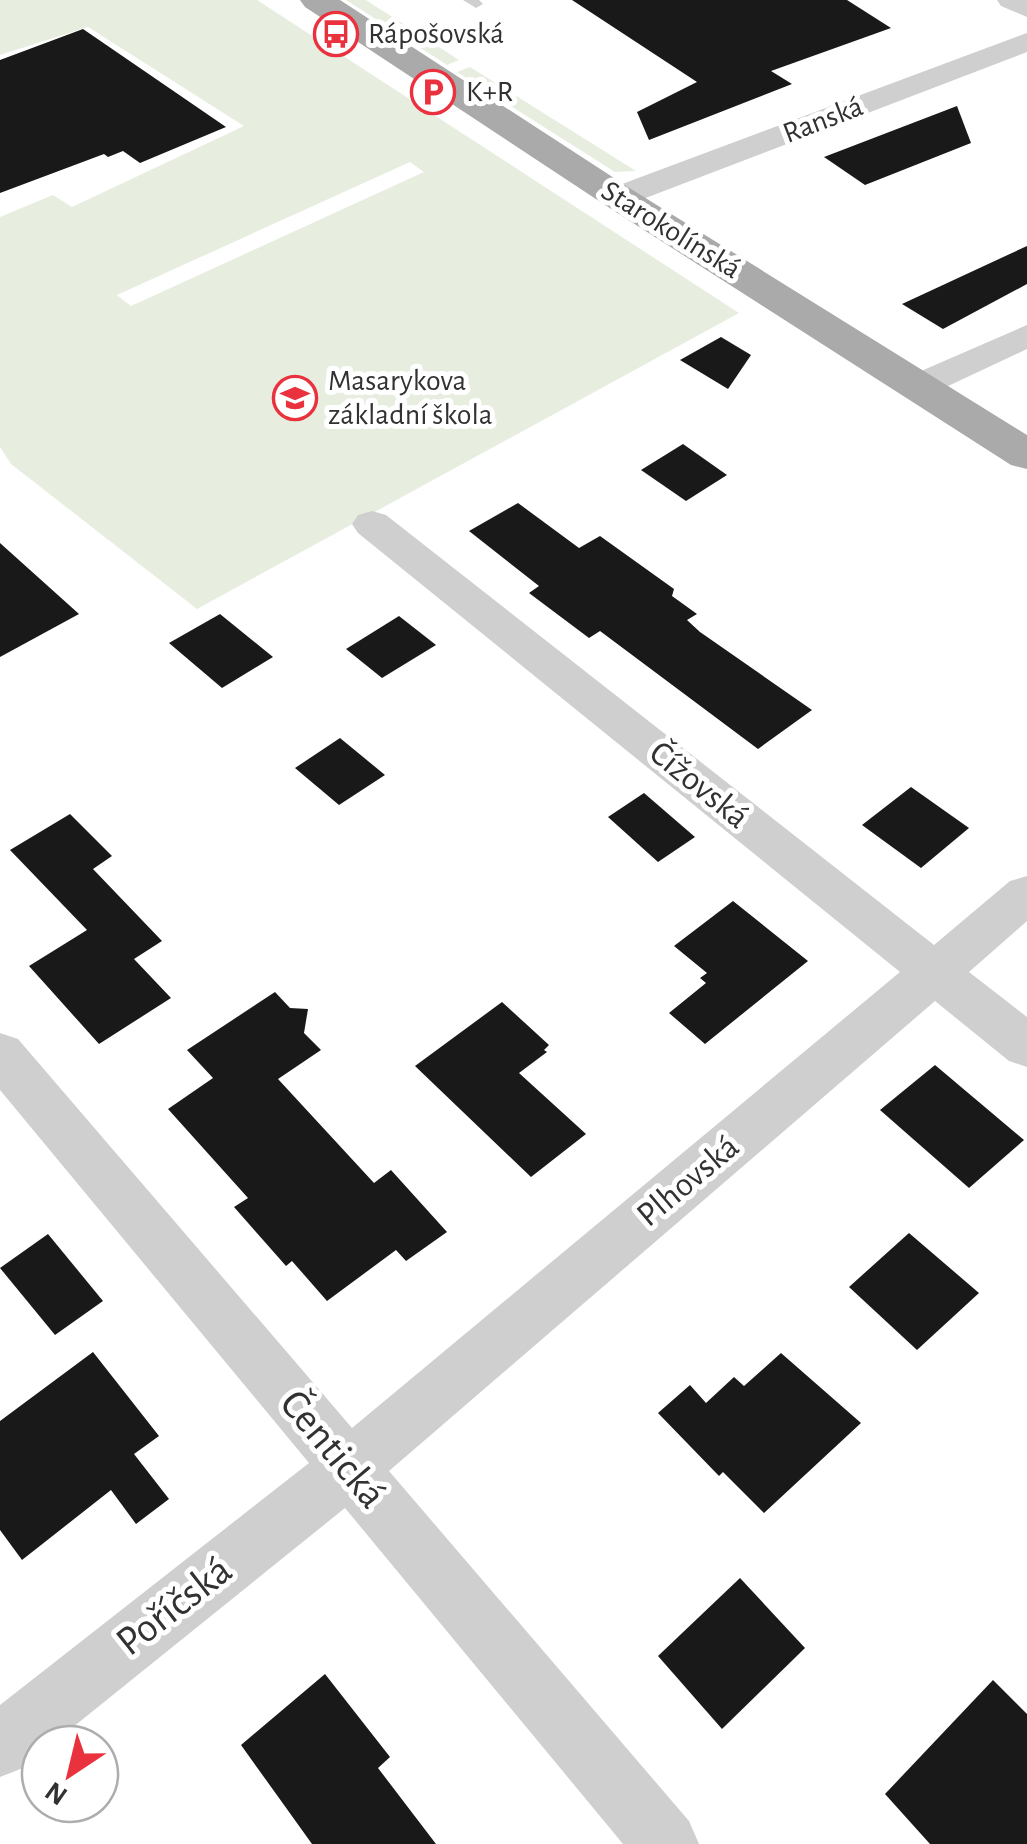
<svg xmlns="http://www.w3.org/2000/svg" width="1027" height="1844" font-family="'Alegreya Sans',sans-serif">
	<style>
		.green { fill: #e7eee0; fill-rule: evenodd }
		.building { fill: #191919 }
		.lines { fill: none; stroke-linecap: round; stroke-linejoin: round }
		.service { fill: #cfcfcf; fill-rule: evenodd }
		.minor { fill: #cfcfcf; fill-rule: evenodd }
		.primary { fill: #aaa; fill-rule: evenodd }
		.labels { text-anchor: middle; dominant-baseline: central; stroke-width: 10; stroke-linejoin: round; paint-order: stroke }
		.far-poi-label { font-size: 30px; fill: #323232; stroke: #fff; text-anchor: start }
		.far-street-label { font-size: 30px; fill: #323232; stroke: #fff }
		.street-label { font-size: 35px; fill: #323232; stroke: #fff }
		.near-street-label { font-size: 42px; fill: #323232; stroke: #fff }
	</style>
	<rect width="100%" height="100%" fill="#fff"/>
	<g class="green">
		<path d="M 0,0 L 257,0 L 739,313 L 197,609 L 11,464 L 0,447 L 0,217 L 53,195 L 72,207 L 244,126 L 88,27 L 0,55 ZM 410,162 L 424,172 L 131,306 L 117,295 Z"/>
		<path d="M 346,0 L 366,0 L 459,60 L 447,65 Z"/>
		<path d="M 470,67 L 636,171 L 615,172 L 457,72 Z"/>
	</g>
	<g class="building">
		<path d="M 572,0 L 847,0 L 891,28 L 771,71 L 792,84 L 649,140 L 637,112 L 697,82 Z"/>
		<path d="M 83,29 L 226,127 L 140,163 L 123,151 L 108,157 L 104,154 L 0,193 L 0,60 Z"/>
		<path d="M 957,106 L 971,143 L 865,185 L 824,157 Z"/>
		<path d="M 1027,246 L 1027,284 L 943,329 L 902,304 Z"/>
		<path d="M 721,337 L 751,355 L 728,389 L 680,360 Z"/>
		<path d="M 683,444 L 727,475 L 686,501 L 641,470 Z"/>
		<path d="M 518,503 L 579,548 L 600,536 L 674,589 L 672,596 L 697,614 L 687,620 L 700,632 L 812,710 L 758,749 L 600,631 L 589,638 L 529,593 L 539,586 L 469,531 Z"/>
		<path d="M 0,543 L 79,614 L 0,657 Z"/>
		<path d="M 220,614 L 273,657 L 222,688 L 169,643 Z"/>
		<path d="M 399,616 L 436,645 L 382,678 L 346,649 Z"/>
		<path d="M 340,738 L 385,775 L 339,805 L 295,768 Z"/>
		<path d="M 911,787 L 969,828 L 921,868 L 862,825 Z"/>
		<path d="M 644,793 L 695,837 L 658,862 L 608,817 Z"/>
		<path d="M 70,814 L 112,856 L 93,869 L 162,941 L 134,959 L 171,998 L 99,1044 L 29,966 L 87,930 L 10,850 Z"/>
		<path d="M 733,901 L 808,961 L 705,1044 L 669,1013 L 706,983 L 700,978 L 707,973 L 674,946 Z"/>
		<path d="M 275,992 L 290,1008 L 308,1009 L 304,1033 L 321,1050 L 278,1079 L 374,1183 L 391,1170 L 447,1232 L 406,1261 L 396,1250 L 327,1301 L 292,1261 L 286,1266 L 234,1207 L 248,1198 L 168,1109 L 213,1078 L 187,1050 Z"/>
		<path d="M 502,1002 L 549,1045 L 544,1050 L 547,1052 L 519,1073 L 586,1134 L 531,1177 L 415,1066 Z"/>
		<path d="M 935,1065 L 1024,1140 L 969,1188 L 880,1110 Z"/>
		<path d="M 909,1233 L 979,1293 L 917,1350 L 849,1287 Z"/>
		<path d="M 48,1234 L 103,1301 L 55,1335 L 0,1268 Z"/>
		<path d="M 93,1352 L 159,1436 L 134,1454 L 169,1499 L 136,1524 L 111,1490 L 22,1560 L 0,1530 L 0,1421 Z"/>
		<path d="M 781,1353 L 861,1423 L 764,1513 L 723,1472 L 719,1476 L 658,1413 L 690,1385 L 706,1403 L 734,1377 L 744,1386 Z"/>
		<path d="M 740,1578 L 805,1648 L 722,1729 L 658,1656 Z"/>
		<path d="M 325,1674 L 390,1757 L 378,1768 L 436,1844 L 312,1844 L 241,1745 Z"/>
		<path d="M 993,1680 L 1027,1714 L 1027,1844 L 930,1844 L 885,1794 Z"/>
	</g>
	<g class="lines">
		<path class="service" d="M 463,0 L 479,0 L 483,4 L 476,8 Z"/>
		<g class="minor">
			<path d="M 997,0 L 1027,0 L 1027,17 L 1001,6 Z"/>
			<path d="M 1027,33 L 1027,52 L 630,204 L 606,204 L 602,197 L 606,190 Z"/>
			<path d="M 1027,325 L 1027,349 L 931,394 L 918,397 L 905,394 L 900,386 L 905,378 Z"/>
			<path d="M 372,511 L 386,515 L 934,945 L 1010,881 L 1027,876 L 1027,921 L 969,972 L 1027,1017 L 1027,1067 L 1009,1061 L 935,1001 L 389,1471 L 689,1821 L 699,1844 L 623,1844 L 345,1508 L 52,1744 L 40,1744 L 40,1754 L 23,1768 L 0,1777 L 0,1705 L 309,1463 L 0,1090 L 0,1033 L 18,1039 L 352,1428 L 900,972 L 358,533 L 352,524 L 358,515 Z"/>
		</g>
		<path class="primary" d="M 300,0 L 340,0 L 631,189 L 1027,435 L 1027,469 L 1011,465 L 605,205 L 305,7 Z"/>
	</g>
	<defs>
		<symbol id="bus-ring" viewBox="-11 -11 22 22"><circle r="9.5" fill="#fff" stroke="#ea323e" stroke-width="1.5"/><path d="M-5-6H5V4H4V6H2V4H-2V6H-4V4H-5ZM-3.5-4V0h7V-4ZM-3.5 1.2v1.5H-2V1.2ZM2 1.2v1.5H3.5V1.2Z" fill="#ea323e"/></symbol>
		<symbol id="parking-ring" viewBox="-11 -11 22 22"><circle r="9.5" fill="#fff" stroke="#ea323e" stroke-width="1.5"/><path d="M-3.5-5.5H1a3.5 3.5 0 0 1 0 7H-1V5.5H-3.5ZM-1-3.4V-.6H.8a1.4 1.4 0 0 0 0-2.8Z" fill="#ea323e"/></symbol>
		<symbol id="school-ring" viewBox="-11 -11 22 22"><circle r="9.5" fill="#fff" stroke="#ea323e" stroke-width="1.5"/><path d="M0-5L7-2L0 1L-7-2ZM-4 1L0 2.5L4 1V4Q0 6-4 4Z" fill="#ea323e"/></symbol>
	</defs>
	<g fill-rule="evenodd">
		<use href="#bus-ring" x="311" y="9" width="50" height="50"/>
		<use href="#parking-ring" x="408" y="67" width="50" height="50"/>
		<use href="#school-ring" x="270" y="373" width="50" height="50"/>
	</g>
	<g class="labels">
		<g class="far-poi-label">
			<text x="368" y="34">Rápošovská</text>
			<text x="466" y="92">K+R</text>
			<text x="328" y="381">Masarykova<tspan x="328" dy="34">základní škola</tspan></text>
		</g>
		<g class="far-street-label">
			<text transform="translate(823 120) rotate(-21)">Ranská</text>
			<text transform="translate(671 230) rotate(32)">Starokolínská</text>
		</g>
		<g class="street-label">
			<text transform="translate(699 785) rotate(39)">Čížovská</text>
			<text transform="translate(688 1181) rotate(-40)">Plhovská</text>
		</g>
		<g class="near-street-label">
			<text transform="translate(333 1449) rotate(50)">Čentická</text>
			<text transform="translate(174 1606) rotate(-38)">Poříčská</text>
		</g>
	</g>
	<g transform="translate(70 1774) rotate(215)"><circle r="48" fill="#ffffff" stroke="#adadad" stroke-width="2.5"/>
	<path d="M0-8L18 38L0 25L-18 38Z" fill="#ea323e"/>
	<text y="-15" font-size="28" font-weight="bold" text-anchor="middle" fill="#323232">N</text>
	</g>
</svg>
